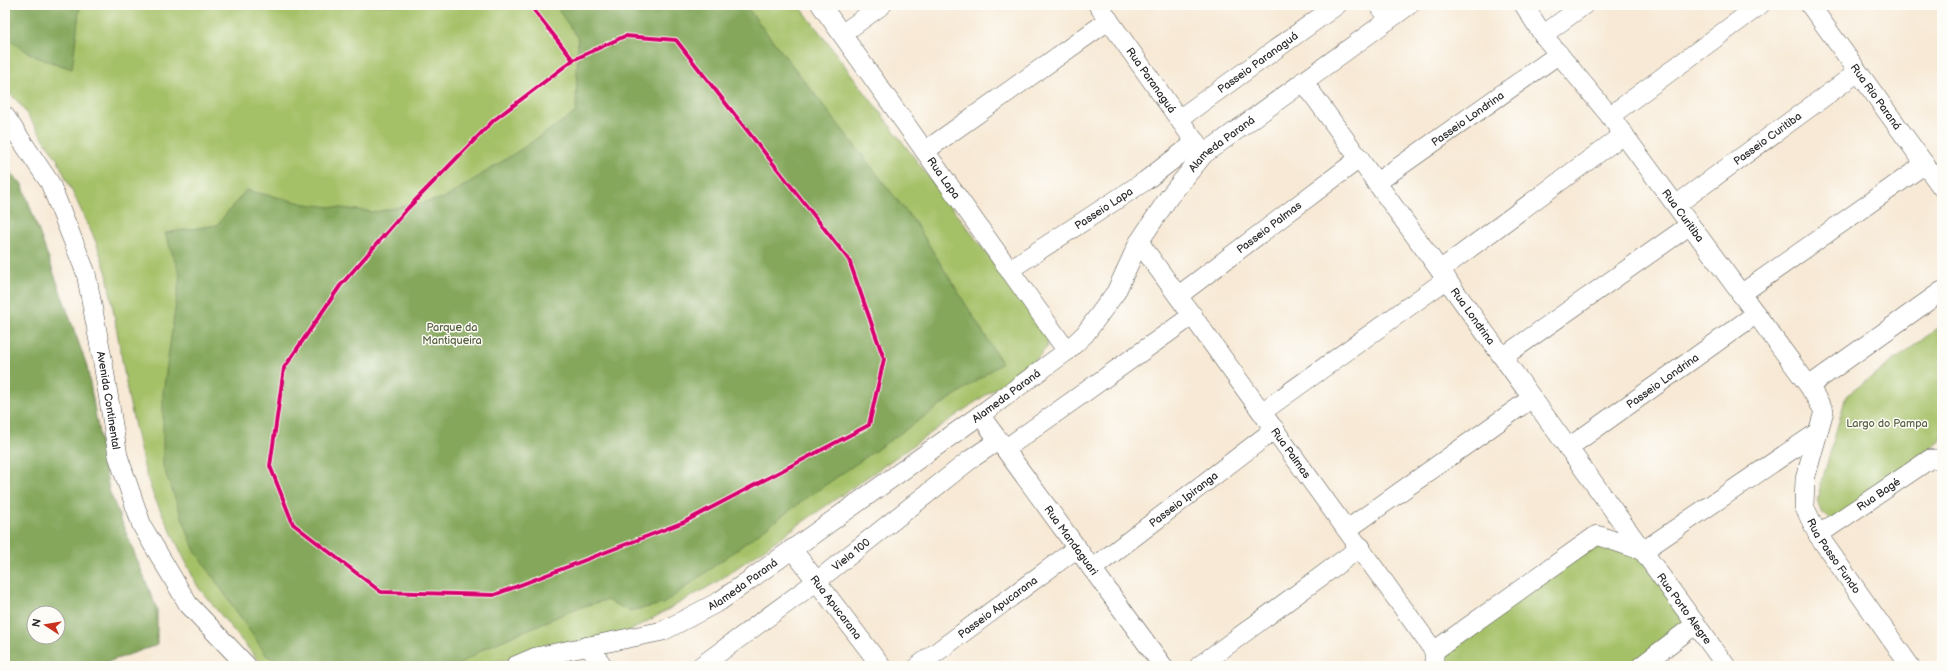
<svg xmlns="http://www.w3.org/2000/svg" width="1947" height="671" font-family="'Balsamiq Sans',sans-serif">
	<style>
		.green { fill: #a5c168; stroke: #68764a }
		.forest { fill: #84a75c; stroke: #586944; fill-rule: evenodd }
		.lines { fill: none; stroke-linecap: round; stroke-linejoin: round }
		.minor-casing { stroke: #4a4844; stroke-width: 20 }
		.minor { stroke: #fff; stroke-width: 19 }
		.cycleway-casing { stroke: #fdfcf7; stroke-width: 6 }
		.cycleway { stroke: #d6006c; stroke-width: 4 }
		.labels { text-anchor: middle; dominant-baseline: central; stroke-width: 3; stroke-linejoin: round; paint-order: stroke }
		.street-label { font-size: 11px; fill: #2b2b2b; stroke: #fdfcf7 }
		.park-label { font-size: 11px; fill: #566040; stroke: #fdfcf7 }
	</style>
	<rect width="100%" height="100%" fill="#fdfcf7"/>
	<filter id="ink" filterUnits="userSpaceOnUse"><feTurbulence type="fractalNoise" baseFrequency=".025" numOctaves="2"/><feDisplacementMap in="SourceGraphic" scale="8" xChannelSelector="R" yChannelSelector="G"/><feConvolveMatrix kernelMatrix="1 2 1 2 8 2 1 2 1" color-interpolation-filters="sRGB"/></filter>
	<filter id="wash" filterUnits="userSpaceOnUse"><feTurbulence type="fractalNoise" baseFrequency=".012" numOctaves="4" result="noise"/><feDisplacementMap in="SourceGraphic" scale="16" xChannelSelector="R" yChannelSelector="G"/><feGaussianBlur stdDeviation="0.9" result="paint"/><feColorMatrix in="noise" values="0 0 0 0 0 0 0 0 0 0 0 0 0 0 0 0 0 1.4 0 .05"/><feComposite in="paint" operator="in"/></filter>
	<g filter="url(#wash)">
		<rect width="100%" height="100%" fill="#f7e9d5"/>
		<g class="green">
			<path d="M 5,5 L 799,5 L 1049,336 L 1047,347 L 1036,360 L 715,583 L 630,631 L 477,666 L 266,666 L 257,659 L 198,587 L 154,497 L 145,471 L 129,400 L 107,274 L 96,242 L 57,159 L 20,104 L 5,88 Z"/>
			<path d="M 1942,325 L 1942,439 L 1835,521 L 1821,512 L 1817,499 L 1846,396 Z"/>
			<path d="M 1596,540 L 1640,557 L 1688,623 L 1632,666 L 1439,666 L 1439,653 Z"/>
		</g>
		<g class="forest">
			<path d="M 5,5 L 80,5 L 72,69 L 36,57 L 5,38 Z"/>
			<path d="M 562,5 L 745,5 L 916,224 L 1002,363 L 805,499 L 663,604 L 630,611 L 606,600 L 575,609 L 485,648 L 457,666 L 289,666 L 267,656 L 194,549 L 163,466 L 163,393 L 180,275 L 165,233 L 217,225 L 246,190 L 306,204 L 375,212 L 445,198 L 520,150 L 576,112 L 578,38 L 559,11 Z"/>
			<path d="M 5,168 L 22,184 L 87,366 L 109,490 L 157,609 L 157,645 L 96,666 L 5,666 ZM 34,613 L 58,613 L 58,637 L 34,637 Z"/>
		</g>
	</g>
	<g filter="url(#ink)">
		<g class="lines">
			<defs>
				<g id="minor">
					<path id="s1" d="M 821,5 L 1067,351"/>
					<path id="s2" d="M 1098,5 L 1203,153"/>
					<path d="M 1379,5 L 1389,19"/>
					<path id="s3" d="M 1524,5 L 1543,35 L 1610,116 L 1809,386 L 1824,411 L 1805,479 L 1804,506 L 1818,535 L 1910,666"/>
					<path id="s4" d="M 1810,5 L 1942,188"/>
					<path d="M 842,34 L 882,5"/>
					<path d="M 1543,35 L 1584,5"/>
					<path id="s5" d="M 1303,81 L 1726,666"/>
					<path id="s6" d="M 5,116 L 50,183 L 86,273 L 103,363 L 118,456 L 142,526 L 188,604 L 247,666"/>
					<path d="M 1610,116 L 1760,5"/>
					<path id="s7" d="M 1179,119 L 1337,5"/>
					<path d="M 925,151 L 1109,20"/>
					<path id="s8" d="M 1376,183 L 1559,54"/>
					<path id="s9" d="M 1676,205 L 1858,72"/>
					<path id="s10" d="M 1139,242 L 1434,651 L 1434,666"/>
					<path id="s11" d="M 1009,270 L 1145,181 L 1196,142"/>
					<path d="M 1440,270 L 1624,134"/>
					<path d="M 1741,294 L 1925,164"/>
					<path id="s12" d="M 1178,296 L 1360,158"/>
					<path d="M 1503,357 L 1690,225"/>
					<path d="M 1809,386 L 1942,291"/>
					<path d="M 1262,412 L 1447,279"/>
					<path id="s13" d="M 980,415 L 1163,666"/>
					<path id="s14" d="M 1568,448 L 1756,314"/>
					<path d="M 1005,449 L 1193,315"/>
					<path d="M 1348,529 L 1532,398"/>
					<path id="s15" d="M 1818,535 L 1930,459 L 1942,459"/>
					<path id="s16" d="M 792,549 L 881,666"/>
					<path id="s17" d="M 1092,569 L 1275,429"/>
					<path d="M 588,646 L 603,666"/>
					<path d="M 1434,651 L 1597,535 L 1643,551 L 1818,432"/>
					<path id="s18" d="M 515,666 L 536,657 L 663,631 L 720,601 L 980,415 L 1067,351 L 1085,334 L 1116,292 L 1139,242 L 1169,197 L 1204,154 L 1409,5"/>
					<path id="s19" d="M 701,666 L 817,581 L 971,459 L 999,440"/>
					<path id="s20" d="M 918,666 L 1077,548"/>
					<path d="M 1199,666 L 1361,547"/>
					<path d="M 1641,666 L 1696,624"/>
				</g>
			</defs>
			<use href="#minor" class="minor-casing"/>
			<use href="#minor" class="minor"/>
			<defs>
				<g id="cycleway">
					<path d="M 530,5 L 573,60"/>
					<path d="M 625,36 L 676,40 L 849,260 L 884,359 L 869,425 L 684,522 L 494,595 L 381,592 L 293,524 L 270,466 L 284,368 L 340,286 L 408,208 L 494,120 L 573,60 Z"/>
				</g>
			</defs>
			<use href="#cycleway" class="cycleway-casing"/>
			<use href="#cycleway" class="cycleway"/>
		</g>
	</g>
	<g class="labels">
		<g class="street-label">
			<text stroke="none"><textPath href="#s7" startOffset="97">Passeio Paranaguá</textPath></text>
			<text stroke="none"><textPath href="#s2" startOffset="92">Rua Paranaguá</textPath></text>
			<text stroke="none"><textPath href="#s4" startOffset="113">Rua Rio Paraná</textPath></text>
			<text stroke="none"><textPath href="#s8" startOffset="112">Passeio Londrina</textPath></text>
			<text stroke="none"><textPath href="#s9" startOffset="113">Passeio Curitiba</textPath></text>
			<text stroke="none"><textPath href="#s18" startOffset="906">Alameda Paraná</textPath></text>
			<text stroke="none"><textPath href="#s1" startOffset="212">Rua Lapa</textPath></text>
			<text stroke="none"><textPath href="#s11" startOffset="113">Passeio Lapa</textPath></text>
			<text stroke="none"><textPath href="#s3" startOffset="264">Rua Curitiba</textPath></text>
			<text stroke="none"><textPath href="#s12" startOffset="114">Passeio Palmas</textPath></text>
			<text stroke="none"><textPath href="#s5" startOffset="290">Rua Londrina</textPath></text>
			<text stroke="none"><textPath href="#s14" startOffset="116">Passeio Londrina</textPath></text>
			<text stroke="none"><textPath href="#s18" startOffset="569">Alameda Paraná</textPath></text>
			<text stroke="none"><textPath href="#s6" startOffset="307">Avenida Continental</textPath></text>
			<text stroke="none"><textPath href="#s10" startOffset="260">Rua Palmas</textPath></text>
			<text stroke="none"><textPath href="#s15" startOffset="73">Rua Bagé</textPath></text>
			<text stroke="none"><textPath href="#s17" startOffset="115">Passeio Ipiranga</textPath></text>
			<text stroke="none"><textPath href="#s13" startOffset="155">Rua Mandaguari</textPath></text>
			<text stroke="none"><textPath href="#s19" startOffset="187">Viela 100</textPath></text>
			<text stroke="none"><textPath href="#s3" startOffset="661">Rua Passo Fundo</textPath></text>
			<text stroke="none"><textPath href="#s18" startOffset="245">Alameda Paraná</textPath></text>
			<text stroke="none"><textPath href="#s16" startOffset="73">Rua Apucarana</textPath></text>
			<text stroke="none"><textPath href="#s20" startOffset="99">Passeio Apucarana</textPath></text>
			<text stroke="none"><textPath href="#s5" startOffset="651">Rua Porto Alegre</textPath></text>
		</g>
		<g class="park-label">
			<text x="452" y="327">Parque da<tspan x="452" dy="13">Mantiqueira</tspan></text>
			<text x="1887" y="423">Largo do Pampa</text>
		</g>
	</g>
	<rect width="1947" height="671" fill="none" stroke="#fdfcf7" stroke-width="20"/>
	<g transform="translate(46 625) rotate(282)"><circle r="19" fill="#fdfcf7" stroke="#a9a8a5"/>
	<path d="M0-3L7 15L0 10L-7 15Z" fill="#c8321e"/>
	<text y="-6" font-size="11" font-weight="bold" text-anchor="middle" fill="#2b2b2b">N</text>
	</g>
</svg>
